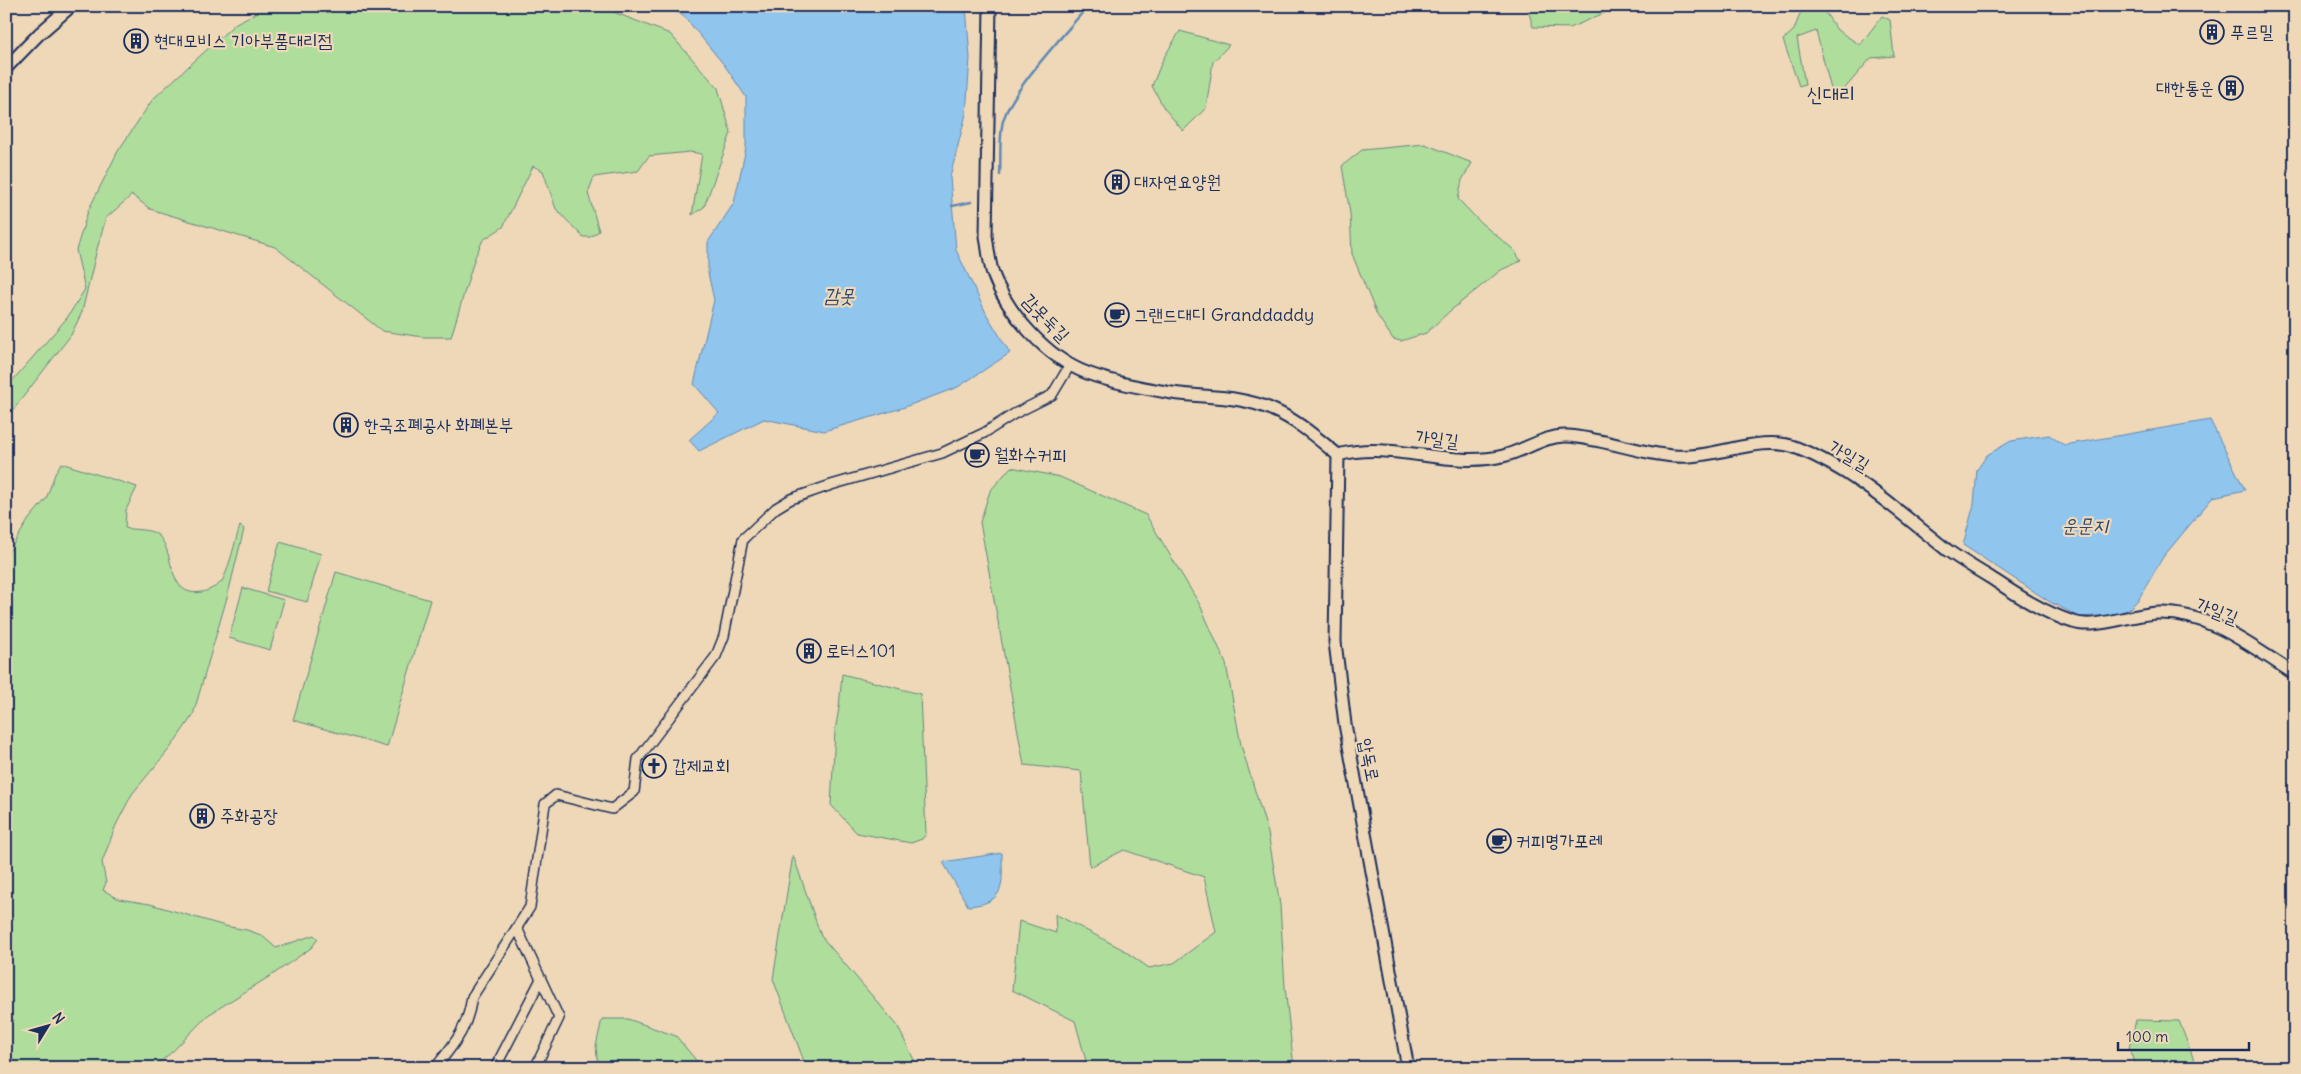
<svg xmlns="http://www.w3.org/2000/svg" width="2301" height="1074" font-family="Delius,'Poor Story',sans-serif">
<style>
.green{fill:#afdd9c;stroke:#65867d}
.water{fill:#90c5ee;stroke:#6189b4}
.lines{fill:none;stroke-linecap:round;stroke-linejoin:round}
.stream{stroke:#6189b4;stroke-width:2.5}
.minor-casing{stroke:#1b2f5e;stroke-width:12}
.tertiary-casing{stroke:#1b2f5e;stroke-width:15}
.minor{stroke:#eed8b7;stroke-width:9}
.tertiary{stroke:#eed8b7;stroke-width:11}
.labels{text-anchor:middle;stroke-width:4.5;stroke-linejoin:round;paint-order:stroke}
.poi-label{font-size:18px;fill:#1b2f5e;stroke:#eed8b7;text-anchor:start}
.street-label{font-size:18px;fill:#1b2f5e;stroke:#eed8b7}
.water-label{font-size:19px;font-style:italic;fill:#2d4674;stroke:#eed8b7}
.quarter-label{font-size:20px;fill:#1b2f5e;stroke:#eed8b7}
</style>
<rect width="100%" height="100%" fill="#eed8b7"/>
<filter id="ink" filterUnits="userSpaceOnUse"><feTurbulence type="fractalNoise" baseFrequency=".02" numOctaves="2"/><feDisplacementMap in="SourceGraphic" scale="10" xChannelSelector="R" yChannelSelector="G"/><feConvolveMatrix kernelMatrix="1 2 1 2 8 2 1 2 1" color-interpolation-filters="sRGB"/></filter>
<g filter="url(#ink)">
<!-- green -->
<g class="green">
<polygon points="270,6 598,6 670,34 718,88 731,133 704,207 692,215 702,154 690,152 649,156 638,171 594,177 588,193 599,231 590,237 583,237 556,209 543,171 533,166 503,227 483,240 475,257 451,337 423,337 382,331 275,247 150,209 132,195 106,218 97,249 82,312 71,335 13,410 6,408 6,388 67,318 85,289 76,250 88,211 118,151 153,99 236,23"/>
<polygon points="1527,6 1620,6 1570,28 1533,27"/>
<polygon points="1803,6 1821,6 1837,30 1860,45 1882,16 1890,20 1894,56 1871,58 1834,101 1816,31 1797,38 1805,84 1799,86 1783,40 1794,30"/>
<polygon points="1180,31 1229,45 1213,62 1206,108 1183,131 1164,108 1152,86 1163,59"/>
<polygon points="1425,144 1472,163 1462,180 1458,199 1481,223 1514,250 1521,261 1501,270 1450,311 1426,333 1401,341 1393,339 1377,315 1352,254 1350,213 1342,166 1362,150"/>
<path d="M 61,463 L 137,487 L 126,510 L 125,528 C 133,530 147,529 155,533 C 177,546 164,599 202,592 C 208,591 218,586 222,581 C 228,572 236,538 240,526 L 244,529 L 228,594 L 193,715 L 171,747 L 132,794 L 116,825 L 102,862 L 106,883 L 103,890 L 119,899 L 150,904 L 225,926 L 247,930 L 261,935 L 276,948 L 314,935 L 318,939 L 311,948 L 275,973 L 208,1015 L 173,1051 L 153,1068 L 6,1068 L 6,556 L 29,519 L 46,499 L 55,474 Z"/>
<polygon points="1011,467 1060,477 1146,515 1200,605 1226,664 1241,745 1268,833 1280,905 1285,987 1294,1068 1088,1068 1075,1021 1012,990 1019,921 1056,933 1055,914 1122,949 1149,968 1174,963 1216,932 1204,877 1124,850 1090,867 1081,771 1024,765 980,522 990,491"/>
<polygon points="280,542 321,554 307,602 266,591"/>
<polygon points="336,572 430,600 387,747 293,720"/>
<polygon points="243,588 284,600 270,650 229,638"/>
<polygon points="842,674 920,694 926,834 922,839 911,843 857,833 831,805 835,731 839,708"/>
<polygon points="793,855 821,936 897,1025 918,1068 785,1068 805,1064 773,979"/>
<polygon points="602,1019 628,1019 676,1036 700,1065 720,1068 598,1068 596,1046"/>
<polygon points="2136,1020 2179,1021 2197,1068 2136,1068 2129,1048"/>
</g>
<!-- water -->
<g class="water">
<polygon points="660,6 966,6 970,58 966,114 950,177 956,250 987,315 1010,353 958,387 902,408 824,431 764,419 699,451 689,440 719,413 694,384 714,300 708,273 708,242 734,203 746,148 746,97 725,66 683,15"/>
<polygon points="2210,420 2245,490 2213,497 2163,557 2138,600 2128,610 2109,615 2080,617 2050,602 1963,545 1974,504 1977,470 1987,455 2011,441 2049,435 2064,445"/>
<path d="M 1002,853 C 1002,885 1007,903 968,906 L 943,862 Z"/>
</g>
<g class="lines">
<!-- stream -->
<g class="stream">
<path d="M 1000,175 C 1001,158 999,137 1003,121 C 1012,89 1065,34 1088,6"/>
<polyline points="952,206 971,202"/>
</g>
<!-- minor casing -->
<g class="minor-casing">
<g id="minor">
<polyline points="517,928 559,1018 535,1068"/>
<path d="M 435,1068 C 455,1043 467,1030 472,997 L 530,907 L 545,804 L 556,795 L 612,809 L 634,792 L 638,759 L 716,656 L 724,636 L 743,539 L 776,508 L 791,499 L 831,485 L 942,453 L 984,433 L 1014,414 L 1052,395 L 1070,365"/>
<polyline points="495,1068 541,979"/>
</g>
</g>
<!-- tertiary casing -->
<g class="tertiary-casing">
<g id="tertiary">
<path d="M 990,6 L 986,236 C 988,248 989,262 993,274 C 1007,313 1047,358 1087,373 C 1114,383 1144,388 1172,393 C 1206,398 1241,395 1273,410 C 1297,420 1318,439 1338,455"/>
<polyline points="6,68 39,34 71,6"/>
<path d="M 1338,455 C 1393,440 1448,469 1503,456 C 1524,451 1545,435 1567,436 C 1606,438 1653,459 1690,456 C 1725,454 1764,435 1797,448 C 1854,470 1900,513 1947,550 C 1961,560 1976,569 1991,578 C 2017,595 2042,612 2073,622 C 2095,630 2134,613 2160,613 C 2212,613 2253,648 2295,674"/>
<polyline points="1338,455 1335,642 1345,724 1408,1068"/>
</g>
</g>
<!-- minor -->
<use href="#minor" class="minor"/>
<!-- tertiary -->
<use href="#tertiary" class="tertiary"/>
</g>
</g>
<!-- icons -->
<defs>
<g id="building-ring" transform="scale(1.25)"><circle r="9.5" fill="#eed8b7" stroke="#1b2f5e" stroke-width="1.5"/><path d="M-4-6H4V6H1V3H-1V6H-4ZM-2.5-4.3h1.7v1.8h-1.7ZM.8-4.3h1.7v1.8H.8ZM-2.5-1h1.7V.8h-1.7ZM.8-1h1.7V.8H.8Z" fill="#1b2f5e"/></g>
<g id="cafe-ring" transform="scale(1.25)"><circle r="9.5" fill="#eed8b7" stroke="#1b2f5e" stroke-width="1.5"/><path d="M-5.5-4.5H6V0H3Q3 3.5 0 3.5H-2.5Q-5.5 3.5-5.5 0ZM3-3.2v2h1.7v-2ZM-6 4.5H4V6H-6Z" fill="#1b2f5e"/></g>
<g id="church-ring" transform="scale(1.25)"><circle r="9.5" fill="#eed8b7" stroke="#1b2f5e" stroke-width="1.5"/><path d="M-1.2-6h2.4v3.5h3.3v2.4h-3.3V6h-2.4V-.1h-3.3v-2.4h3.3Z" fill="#1b2f5e"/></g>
</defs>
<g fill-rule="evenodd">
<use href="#building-ring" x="2212" y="32"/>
<use href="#building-ring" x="136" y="41"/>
<use href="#building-ring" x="2231" y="88"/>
<use href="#building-ring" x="1117" y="182"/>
<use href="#cafe-ring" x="1117" y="315"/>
<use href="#building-ring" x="346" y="425"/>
<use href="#cafe-ring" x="977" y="455"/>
<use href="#building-ring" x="809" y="651"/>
<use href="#church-ring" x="654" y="766"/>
<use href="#building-ring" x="202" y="816"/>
<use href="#cafe-ring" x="1499" y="841"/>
</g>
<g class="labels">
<!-- poi labels -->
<g class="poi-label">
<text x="2230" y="38">푸르밀</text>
<text x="154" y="47">현대모비스 기아부품대리점</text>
<text x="2214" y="94" text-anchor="end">대한통운</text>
<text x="1134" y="188">대자연요양원</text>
<text x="1134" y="321">그랜드대디 Granddaddy</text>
<text x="364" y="431">한국조폐공사 화폐본부</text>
<text x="994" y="461">월화수커피</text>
<text x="826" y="657">로터스101</text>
<text x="672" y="772">갑제교회</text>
<text x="220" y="822">주화공장</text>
<text x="1516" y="847">커피명가포레</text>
</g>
<!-- street labels -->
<g class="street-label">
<text transform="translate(1046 318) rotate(46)" y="6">감못둑길</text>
<text transform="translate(1437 439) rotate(7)" y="6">가일길</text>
<text transform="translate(1849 456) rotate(30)" y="6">가일길</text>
<text transform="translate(2217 611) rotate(21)" y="6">가일길</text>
<text transform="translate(1369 760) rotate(79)" y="6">압독로</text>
</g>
<!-- water labels -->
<g class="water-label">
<text x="839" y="302">감못</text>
<text x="2085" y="532">운문지</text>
</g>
<!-- quarter labels -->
<g class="quarter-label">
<text x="1831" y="101">신대리</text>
</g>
</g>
<!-- margin -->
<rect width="2301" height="1074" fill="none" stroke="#eed8b7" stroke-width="25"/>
<rect x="12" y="12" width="2276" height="1049" fill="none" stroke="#1b2f5e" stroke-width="2" filter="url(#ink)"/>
<!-- north arrow -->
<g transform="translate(48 1026) rotate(53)" stroke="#eed8b7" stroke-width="4" paint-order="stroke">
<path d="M0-4L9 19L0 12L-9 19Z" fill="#1b2f5e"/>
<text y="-8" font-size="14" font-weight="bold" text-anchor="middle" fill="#1b2f5e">N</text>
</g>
<!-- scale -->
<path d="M2118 1042v8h131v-8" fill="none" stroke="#1b2f5e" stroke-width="2.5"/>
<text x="2126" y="1042" font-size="15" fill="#1b2f5e" stroke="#eed8b7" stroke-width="4" paint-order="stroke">100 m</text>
</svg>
